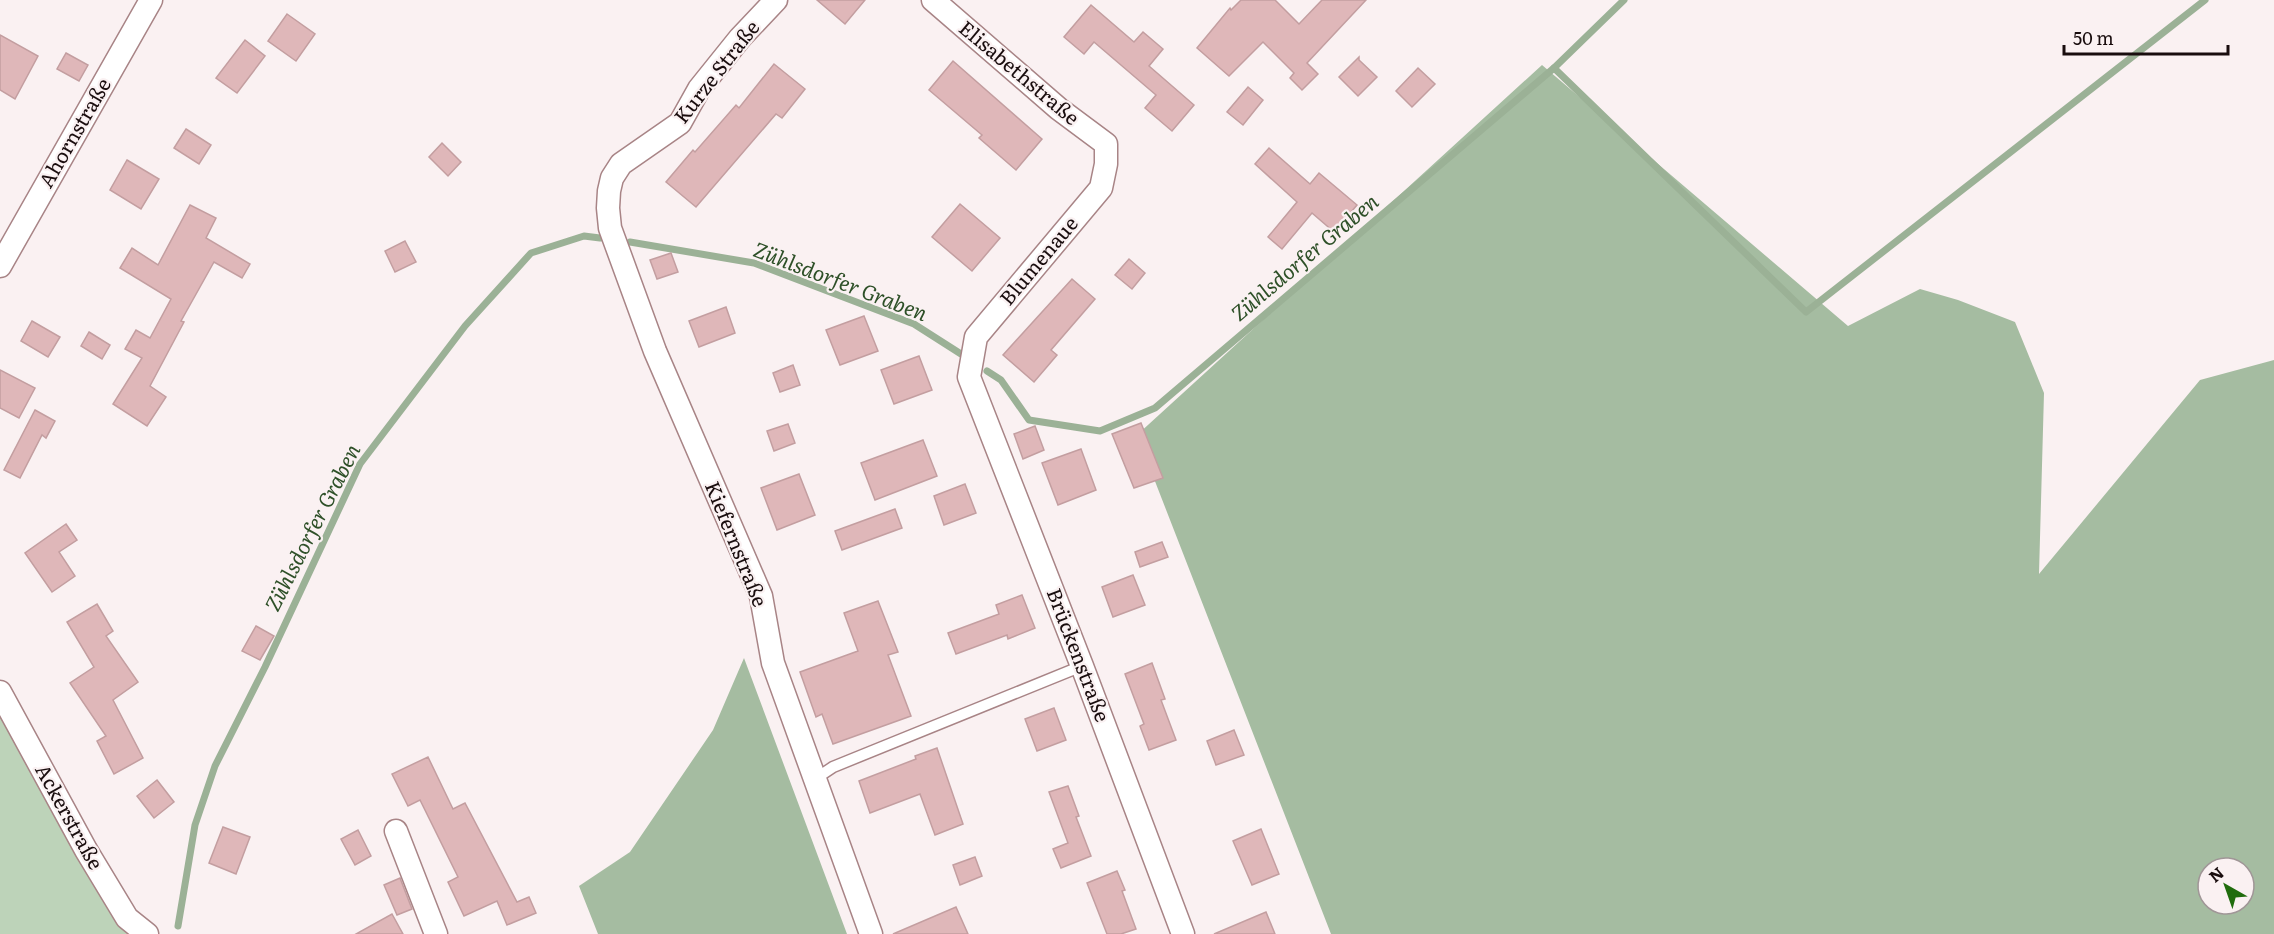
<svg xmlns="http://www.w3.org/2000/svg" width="2274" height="934" font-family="Literata,serif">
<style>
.green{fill:#bdd3b9}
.forest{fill:#a5bca1;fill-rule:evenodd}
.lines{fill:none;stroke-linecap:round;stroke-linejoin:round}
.stream{stroke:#9bb196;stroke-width:7}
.building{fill:#dfb7b9;stroke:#c39ea0;stroke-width:1.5}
.lane-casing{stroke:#a88486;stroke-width:13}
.street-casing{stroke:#a88486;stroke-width:25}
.lane{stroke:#fff;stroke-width:10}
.street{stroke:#fff;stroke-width:22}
.labels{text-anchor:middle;stroke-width:4.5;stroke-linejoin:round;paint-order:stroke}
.street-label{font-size:20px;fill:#190d0e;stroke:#faf1f2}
.water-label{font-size:21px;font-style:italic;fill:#2e5028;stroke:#faf1f2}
</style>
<rect width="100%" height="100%" fill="#faf1f2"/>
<!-- green -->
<polygon class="green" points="0,696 145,934 0,934"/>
<!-- forest -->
<g class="forest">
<path d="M 1542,65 L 1848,326 L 1920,289 L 1958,300 L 2015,322 L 2044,393 L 2039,574 L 2200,380 L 2274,360 L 2274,934 L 1331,934 L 1137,435 ZM 2208,868 L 2244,868 L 2244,904 L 2208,904 Z"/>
<polygon points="744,658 847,934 598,934 579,886 630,852 713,730"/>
</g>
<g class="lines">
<!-- stream -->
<g class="stream">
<polyline points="1554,68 1806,312 2205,0"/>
<polyline points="630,242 754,263 914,324 961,354"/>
<polyline points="987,371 1001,380 1029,420 1100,431 1155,408 1554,68 1624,0"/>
<polyline points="178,926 195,825 215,766 265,667 360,464 465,326 531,253 584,236 600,238"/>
</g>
</g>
<!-- building -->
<g class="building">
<polygon points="817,0 865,0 845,24"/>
<polygon points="1241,0 1275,0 1299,24 1322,0 1366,0 1307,63 1318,74 1302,90 1290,78 1294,73 1263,42 1229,76 1197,48 1230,8 1231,10"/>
<polygon points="1091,5 1134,42 1143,32 1163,49 1149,66 1194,105 1172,131 1145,108 1156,95 1094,42 1084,54 1064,37"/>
<polygon points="287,14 315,34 296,61 268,41"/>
<polygon points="0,35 38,56 15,99 0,90"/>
<polygon points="245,40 265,56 237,93 216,78"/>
<polygon points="66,53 88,65 79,81 57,69"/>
<polygon points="1359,57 1359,60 1377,77 1358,96 1339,77"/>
<polygon points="953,61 1042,139 1016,170 979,138 982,135 929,90"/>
<polygon points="774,64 805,89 782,118 776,114 696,207 666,182 693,150 695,152 736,105 739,108"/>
<polygon points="1418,68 1435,84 1412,107 1396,91"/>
<polygon points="1248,87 1263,100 1243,125 1227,112"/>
<polygon points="186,129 211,145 199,164 174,148"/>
<polygon points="442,143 461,162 448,176 429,157"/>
<polygon points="1269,148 1310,184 1319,173 1357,205 1334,232 1312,213 1282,249 1268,237 1297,202 1255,164"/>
<polygon points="127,160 159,179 141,209 110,190"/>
<polygon points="960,204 1000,238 972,271 932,237"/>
<polygon points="190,205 216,218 206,238 250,264 242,278 214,262 181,321 184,322 150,386 166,397 147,426 113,404 142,358 125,349 136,330 150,338 171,299 120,268 132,248 158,265"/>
<polygon points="405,241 416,262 395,272 385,251"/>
<polygon points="671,253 678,272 657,279 650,260"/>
<polygon points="1129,259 1145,273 1132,289 1115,275"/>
<polygon points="1072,279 1095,299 1051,350 1057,355 1034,382 1003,355"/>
<polygon points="726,307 735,333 699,347 689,321"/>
<polygon points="864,316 878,351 840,365 826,330"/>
<polygon points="32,321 60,337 48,357 21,341"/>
<polygon points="89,332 110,345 102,359 81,346"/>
<polygon points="919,356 932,390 894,404 881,370"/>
<polygon points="793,365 800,385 780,392 773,373"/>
<polygon points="0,370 35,388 19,418 0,408"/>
<polygon points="35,410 55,421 46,438 42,435 20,478 4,470"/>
<polygon points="1141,423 1163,478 1134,488 1112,434"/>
<polygon points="788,424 795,443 774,451 767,431"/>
<polygon points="1035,426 1044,450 1023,459 1014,434"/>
<polygon points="923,440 937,476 875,500 861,463"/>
<polygon points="1081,449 1096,490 1058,505 1042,463"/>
<polygon points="799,474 815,515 777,530 761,488"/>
<polygon points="965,484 976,513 944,525 934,496"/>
<polygon points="895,509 902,528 842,550 835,531"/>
<polygon points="66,524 77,540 59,552 75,576 52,592 25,553"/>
<polygon points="1162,542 1168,557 1140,567 1135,552"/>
<polygon points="1133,575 1145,605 1113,617 1102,587"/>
<polygon points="1022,595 1035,628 1008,639 1007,635 956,654 948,633 999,614 996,605"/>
<polygon points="878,601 898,652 888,655 911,716 833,744 822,714 816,717 800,672 858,651 844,613"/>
<polygon points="97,604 113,631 106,636 138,682 113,700 143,758 114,774 97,741 106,736 70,683 94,667 67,622"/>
<polygon points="256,626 274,636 260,660 242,651"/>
<polygon points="1152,663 1165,699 1161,700 1176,740 1149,750 1140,726 1144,724 1125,674"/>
<polygon points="1054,708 1066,740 1037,751 1025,719"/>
<polygon points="1234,730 1244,755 1216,765 1207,741"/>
<polygon points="937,748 963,824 935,835 920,794 870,813 859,781 916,759 915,756"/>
<polygon points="428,757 453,809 465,803 517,902 529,897 536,913 507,925 497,901 464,916 448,882 458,877 420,800 408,806 392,774"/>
<polygon points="157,780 174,802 154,818 137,796"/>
<polygon points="1068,786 1079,816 1076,817 1091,856 1061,868 1053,849 1068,843 1049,792"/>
<polygon points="223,827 250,837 236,874 209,863"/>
<polygon points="1261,829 1279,874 1252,885 1233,841"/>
<polygon points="358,830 371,856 355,865 341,839"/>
<polygon points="975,857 982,876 960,885 953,865"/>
<polygon points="1117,871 1125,890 1122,891 1136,929 1121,934 1107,934 1087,883"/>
<polygon points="400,878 412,909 397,915 384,885"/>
<polygon points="956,907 968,934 893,934"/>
<polygon points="1266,912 1275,934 1214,934"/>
<polygon points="392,914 403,934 356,934"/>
</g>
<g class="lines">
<!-- lane casing -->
<g class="lane-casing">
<polyline id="lane" points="815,779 833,767 1082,666"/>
</g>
<!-- street casing -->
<g class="street-casing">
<g id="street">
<polyline points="776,0 740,38 699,89 680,123 621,164 612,178 609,191 608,208 610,228 655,351 761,596 773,663 871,934"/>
<polyline points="933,0 1059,109 1106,144 1106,164 1101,188 976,337 969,377 1082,666 1183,934"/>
<polyline points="0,266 151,0"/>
<polyline points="0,692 86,850 127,918 147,934"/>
<polyline points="396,831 436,934"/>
</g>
</g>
<!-- lane -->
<use href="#lane" class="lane"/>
<!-- street -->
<use href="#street" class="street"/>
</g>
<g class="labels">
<!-- street labels -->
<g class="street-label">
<text transform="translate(717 72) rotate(-52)" y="7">Kurze Straße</text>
<text transform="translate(1019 73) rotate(40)" y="7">Elisabethstraße</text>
<text transform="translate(75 133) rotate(-60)" y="7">Ahornstraße</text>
<text transform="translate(1039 261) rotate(-50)" y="7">Blumenaue</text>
<text transform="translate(736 544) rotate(68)" y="7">Kiefernstraße</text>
<text transform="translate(1078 655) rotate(69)" y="7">Brückenstraße</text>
<text transform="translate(69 817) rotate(61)" y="7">Ackerstraße</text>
</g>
<!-- water labels -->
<g class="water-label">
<text transform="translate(1305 258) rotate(-40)" y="7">Zühlsdorfer Graben</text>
<text transform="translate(840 282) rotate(21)" y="7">Zühlsdorfer Graben</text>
<text transform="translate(313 528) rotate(-63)" y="7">Zühlsdorfer Graben</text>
</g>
</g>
<!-- north arrow -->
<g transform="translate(2226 886) rotate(320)"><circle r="28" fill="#faf1f2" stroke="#a09697" stroke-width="1.5"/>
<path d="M0-4.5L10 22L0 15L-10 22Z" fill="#206c0d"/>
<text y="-9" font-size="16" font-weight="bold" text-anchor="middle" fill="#190d0e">N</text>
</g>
<!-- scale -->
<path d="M2064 45v9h164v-9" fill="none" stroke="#190d0e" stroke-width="3"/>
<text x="2073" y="45" font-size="18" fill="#190d0e" stroke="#faf1f2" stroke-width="4.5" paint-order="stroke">50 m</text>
</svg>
